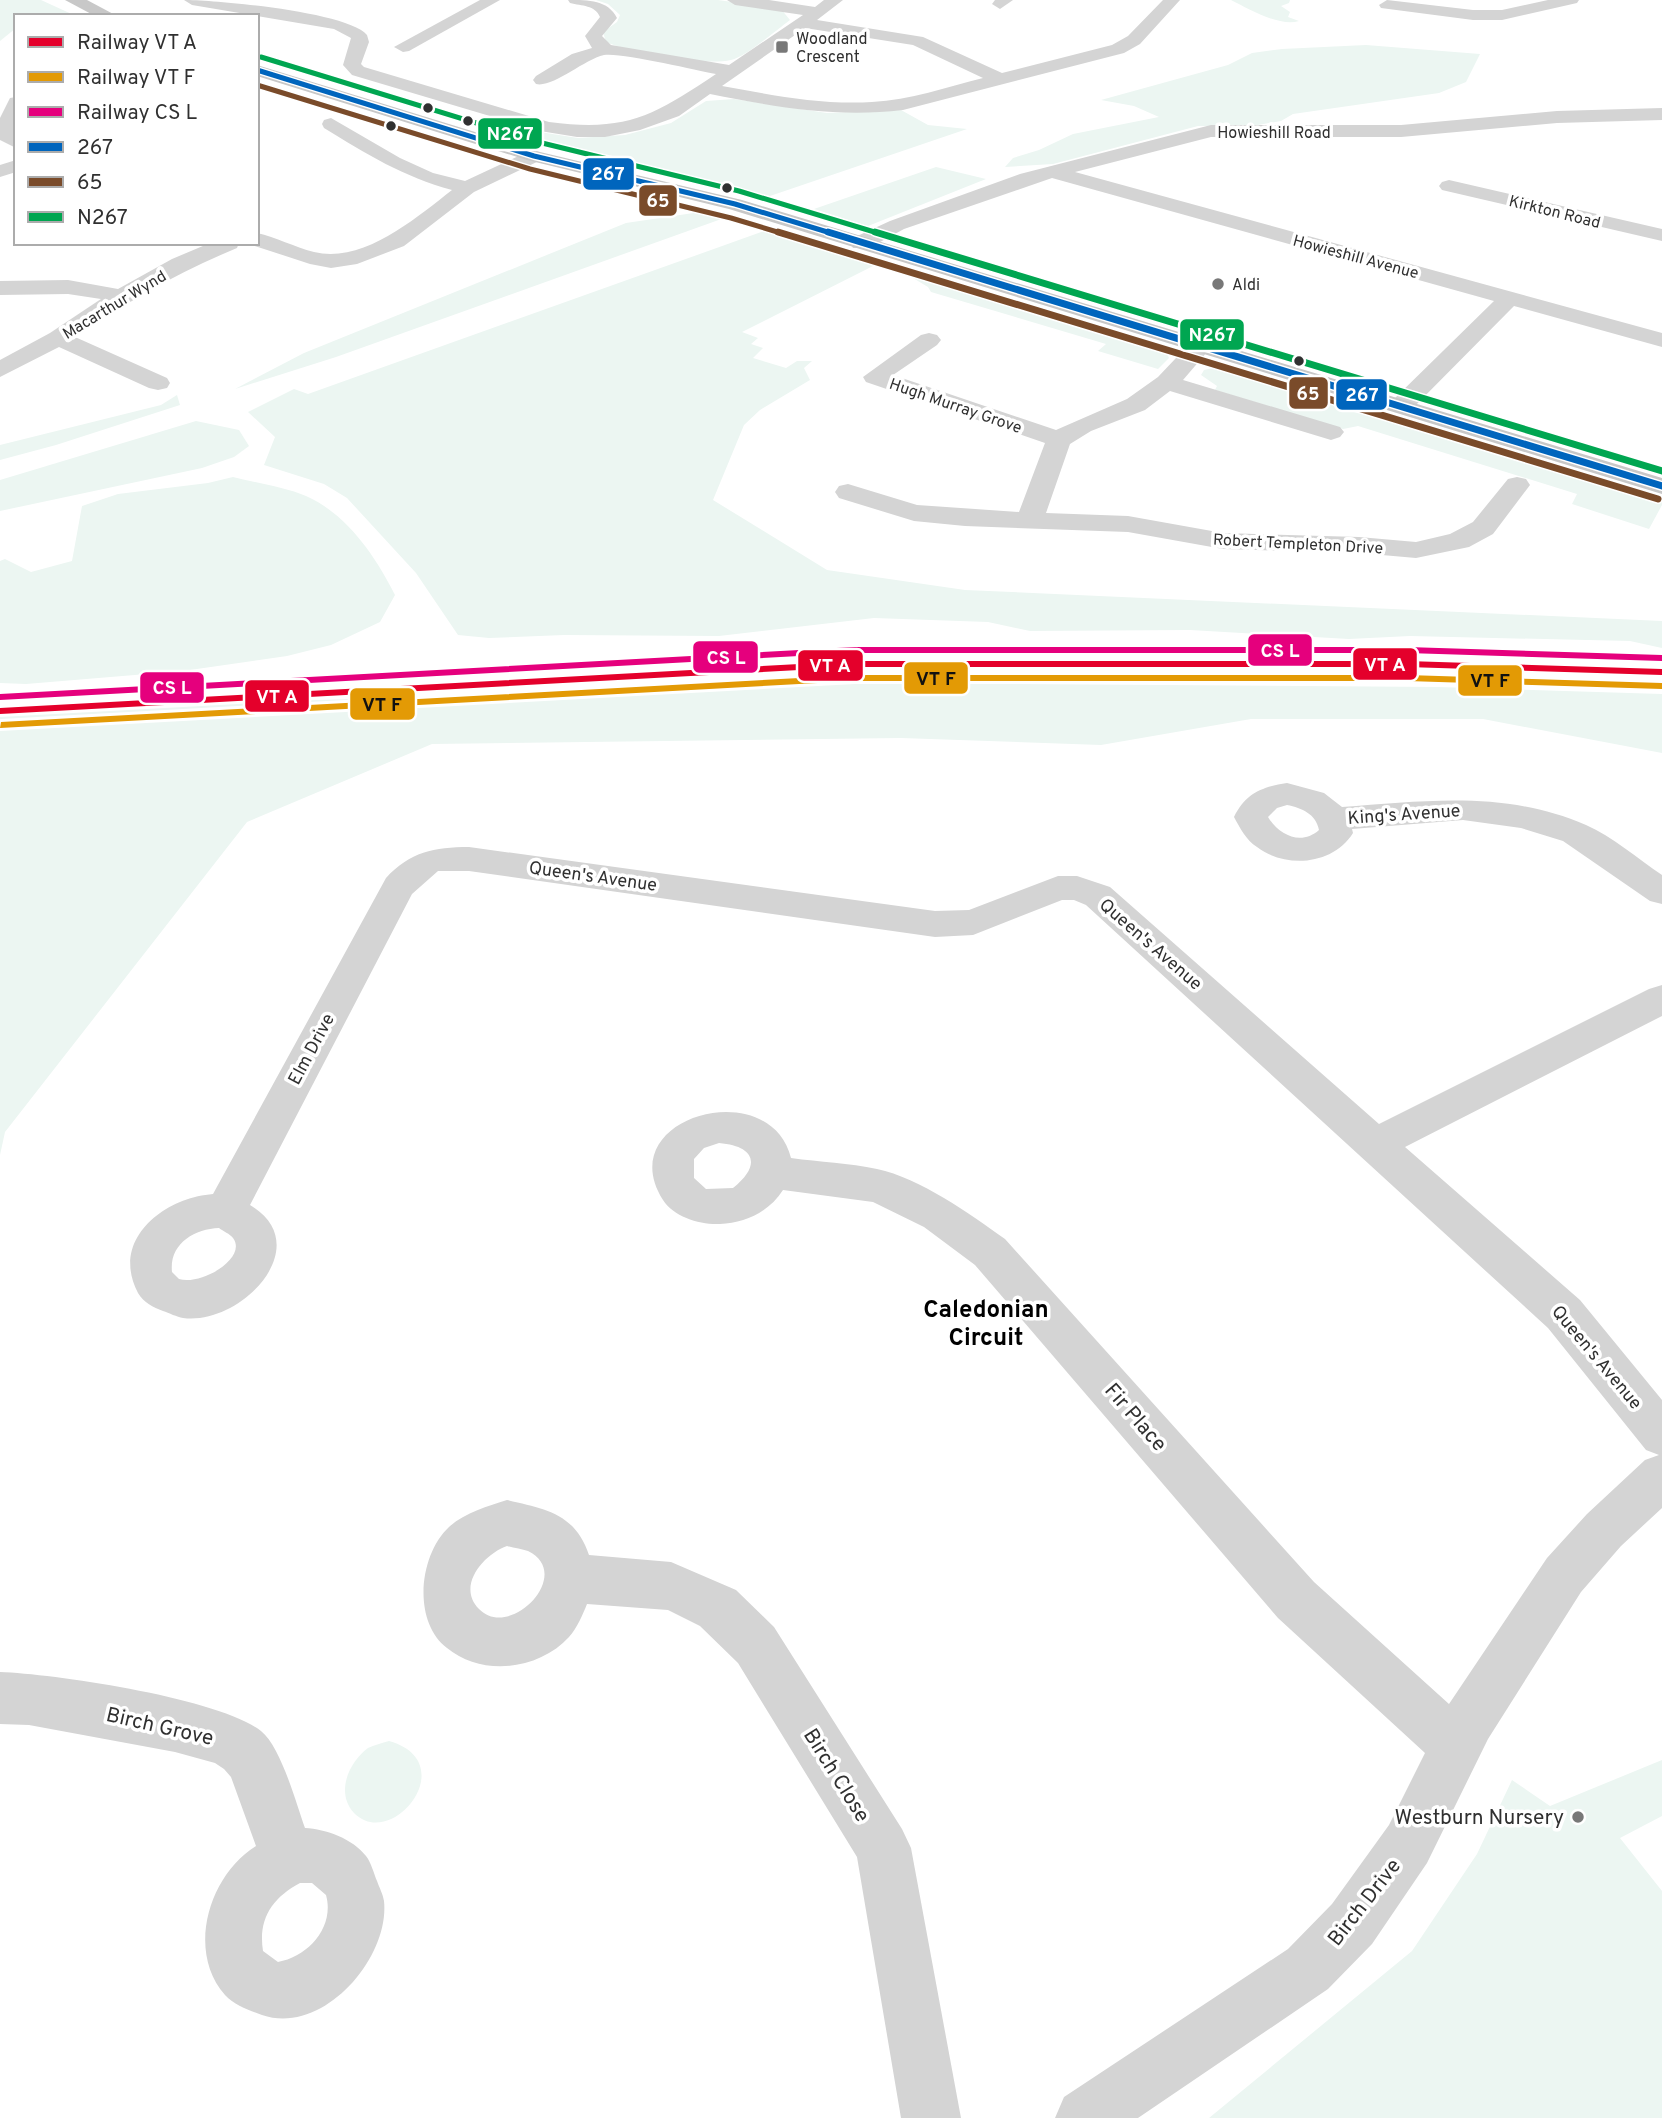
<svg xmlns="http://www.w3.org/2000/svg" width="1662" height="2118" font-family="Overpass,sans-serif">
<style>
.green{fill:#ecf6f2}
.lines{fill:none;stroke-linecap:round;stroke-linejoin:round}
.minor{fill:#d4d4d4;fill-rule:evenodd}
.major{fill:#c8c8c8;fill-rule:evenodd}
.bus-1-far1-casing{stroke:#fff;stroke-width:8}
.bus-1-casing{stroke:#fff;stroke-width:10}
.bus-2-far1-casing{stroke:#fff;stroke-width:8}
.bus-2-casing{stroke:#fff;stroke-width:10}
.bus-3-far1-casing{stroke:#fff;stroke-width:8}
.bus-3-casing{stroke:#fff;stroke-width:10}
.bus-1-far1{stroke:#0065bd;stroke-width:5}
.bus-1{stroke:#0065bd;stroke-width:7}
.bus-2-far1{stroke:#7a4b2a;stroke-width:5}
.bus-2{stroke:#7a4b2a;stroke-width:7}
.bus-3-far1{stroke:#00a651;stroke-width:5}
.bus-3{stroke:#00a651;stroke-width:7}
.rail-1-casing{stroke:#fff;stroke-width:6}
.rail-2-casing{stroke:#fff;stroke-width:6}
.rail-3-casing{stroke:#fff;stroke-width:6}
.rail-1{fill:#e4002b;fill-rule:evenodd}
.rail-2{fill:#e39a05;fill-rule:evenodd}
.rail-3{fill:#e5007d;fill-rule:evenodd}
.poi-dot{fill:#787878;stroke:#fff;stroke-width:2.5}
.bus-dot{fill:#303030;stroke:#fff;stroke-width:2.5}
.labels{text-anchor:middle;stroke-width:7;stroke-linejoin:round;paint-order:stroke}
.far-poi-label{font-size:16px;fill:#303030;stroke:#fff;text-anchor:start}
.far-street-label{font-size:16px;fill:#303030;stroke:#fff}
.street-label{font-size:18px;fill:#303030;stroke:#fff}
.near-street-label{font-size:21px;fill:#303030;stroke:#fff}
.near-poi-label{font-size:21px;fill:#303030;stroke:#fff;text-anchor:end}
.district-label{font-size:24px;font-weight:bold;fill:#000;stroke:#fff}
.line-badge{stroke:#fff;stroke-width:2.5}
.badge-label{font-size:19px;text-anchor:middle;font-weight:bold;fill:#fff}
.pale-badge-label{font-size:19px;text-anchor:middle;font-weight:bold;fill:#111}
</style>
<rect width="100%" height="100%" fill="#fff"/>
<!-- green -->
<g class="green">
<polygon points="0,0 41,0 76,16 16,16 16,28 0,41"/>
<path d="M 596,0 L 718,0 L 781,9 L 790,20 C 775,31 747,56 731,60 C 703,66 632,53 606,42 L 603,32 L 617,22 L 620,15 L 608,4 Z"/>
<path d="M 1231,0 L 1290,0 L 1289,3 L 1281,6 L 1290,12 L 1288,17 L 1299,21 C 1279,27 1249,9 1231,0 Z"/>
<polygon points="1366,45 1480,54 1466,82 1439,93 1293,114 1281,121 1252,126 1198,126 1053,164 1005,167 1013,158 1039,150 1073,134 1159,117 1134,106 1101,100 1228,65 1252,53 1282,49"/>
<polygon points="734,99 827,113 901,110 928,125 967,129 770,196 499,131 527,130 578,138 625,135 671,123 706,101"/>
<polygon points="936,167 986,179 868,226 814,209"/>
<polygon points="707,211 727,217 336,357 235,389 304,353 626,223"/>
<polygon points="767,230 879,263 742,332 758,338 751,344 763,348 753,358 786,368 797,361 812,361 804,368 810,380 760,410 744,425 713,500 827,570 965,590 1662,621 1662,648 1630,641 1410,636 1349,639 1190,630 1030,631 988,622 874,618 719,636 564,635 489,638 458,635 416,573 347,498 324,484 264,465 275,437 248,412 294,389 308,394"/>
<polygon points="898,269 1156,347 1166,351 1169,358 1158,369 1098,351 1106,344 931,292 928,287"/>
<polygon points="1213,368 1232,371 1662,502 1662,505 1649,529 1572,504 1577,494 1358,426 1343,429 1215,390 1217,386 1201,375 1204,370"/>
<polygon points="177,395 180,405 56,445 0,460 0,445 161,405"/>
<polygon points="196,421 239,430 249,446 234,457 202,468 0,511 0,480"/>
<path d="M 233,477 C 257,483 285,487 306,496 C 347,514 376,557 395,595 L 380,622 L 331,645 L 287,656 L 183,671 L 26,684 L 0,683 L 0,561 L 5,559 L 31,572 L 72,561 L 82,506 L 118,494 L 208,483 Z"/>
<polygon points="864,683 1438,687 1662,694 1662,753 1483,719 1251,719 1101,745 901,738 432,744 247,822 5,1132 0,1155 0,714 121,706"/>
<path d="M 389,1741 C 463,1762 393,1850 355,1814 C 335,1794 348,1763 368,1748 C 374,1745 382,1743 389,1741 Z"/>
<polygon points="1662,1760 1662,1816 1620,1838 1662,1891 1662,2118 1209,2118 1412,1951 1477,1854 1512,1780 1550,1806"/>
</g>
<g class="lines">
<!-- minor -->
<g class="minor">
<path d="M 184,0 C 217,0 348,12 367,35 L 369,42 L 361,64 L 364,67 L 549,122 C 627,132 653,116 716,74 C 695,70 620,52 604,55 C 583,60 553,88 536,84 L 533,80 L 536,76 L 572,54 L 592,48 L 585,36 L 600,17 C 595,5 582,6 570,3 L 568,0 C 589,0 608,0 617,18 L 602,36 L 611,45 L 729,65 L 803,15 L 735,5 L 727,0 L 769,0 L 815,7 L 824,0 L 843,0 L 817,20 L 923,37 L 1002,73 L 1112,45 L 1128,36 L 1163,0 L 1180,0 L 1140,44 L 1124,53 L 903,110 C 836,118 776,107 710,94 L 679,116 L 640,130 L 605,137 L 577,137 L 540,131 L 352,75 L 343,65 L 351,38 L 334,29 L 192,5 ZM 805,28 L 913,45 L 983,78 C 947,87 910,100 872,102 C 821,105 772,95 722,86 Z"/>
<polygon points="480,0 500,0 409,51 403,52 394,47"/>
<polygon points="995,0 1013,0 1000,9 992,4"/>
<polygon points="1387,0 1473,10 1502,10 1548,0 1579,0 1577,3 1502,20 1473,20 1381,8 1379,5"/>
<polygon points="16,97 13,132 16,134 16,148 0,140 0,118 10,98"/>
<polygon points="1662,108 1662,120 1557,123 1401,137 1211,137 1075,172 1662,333 1662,347 1514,306 1411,410 1402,412 1393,410 1390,405 1393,400 1494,301 1052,178 904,229 869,248 853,248 850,243 853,238 890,221 1020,174 1211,125 1401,125 1557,111"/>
<path d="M 331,118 L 400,158 L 433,173 L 465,181 L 527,152 L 534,150 L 544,156 L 541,160 L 474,192 L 404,246 L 357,264 L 331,268 L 310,264 L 249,244 L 257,243 L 257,233 C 276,237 294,247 314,252 C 363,264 416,218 452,190 C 404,177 366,154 324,128 L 322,124 L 324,120 Z"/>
<polygon points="16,160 16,172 0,177 0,165"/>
<polygon points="1449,180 1662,229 1662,241 1442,190 1439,186 1442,182"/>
<path d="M 210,243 L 239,243 L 237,248 C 179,272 127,302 75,337 L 167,378 L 170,383 L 167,388 L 158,390 L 149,388 L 59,347 L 0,377 L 0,360 L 50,333 L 101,299 L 68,294 L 0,295 L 0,281 L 68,280 L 118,289 L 172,259 Z"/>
<polygon points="929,333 937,335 941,340 937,345 893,375 1056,430 1127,399 1158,377 1193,340 1209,340 1213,345 1183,380 1340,427 1344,432 1340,437 1331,440 1170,391 1145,410 1091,431 1070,444 1046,513 1128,516 1223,533 1359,537 1416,542 1450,534 1473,522 1508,479 1517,477 1526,479 1530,485 1493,534 1469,547 1416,558 1359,553 1223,549 1128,532 965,526 914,521 839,498 835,492 839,486 848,484 917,505 1019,512 1045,443 866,382 863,377 921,335"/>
<path d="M 1287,783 L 1324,793 L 1342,807 C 1426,801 1505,790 1586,825 C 1612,836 1638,859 1662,875 L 1662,904 L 1650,901 L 1563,841 L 1521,828 L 1463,820 L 1352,829 L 1353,833 C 1333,865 1286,869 1257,847 C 1246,840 1240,828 1234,817 C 1246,793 1262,787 1287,783 ZM 1287,805 C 1302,808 1316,814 1319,830 C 1301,846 1279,835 1268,817 L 1277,808 Z"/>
<path d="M 469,847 L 935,911 L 969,910 L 1058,876 L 1077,876 L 1110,887 L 1379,1124 L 1649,989 L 1662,985 L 1662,1016 L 1405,1147 L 1580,1300 L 1662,1400 L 1662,1508 L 1621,1546 L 1581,1592 L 1488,1739 L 1427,1863 L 1372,1944 L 1328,1989 L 1138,2118 L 1055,2118 L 1064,2097 L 1288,1949 L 1332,1904 L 1389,1825 L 1425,1753 L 1278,1618 L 975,1265 L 924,1227 L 873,1202 L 783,1190 C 769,1212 745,1223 720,1224 C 700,1225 674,1217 663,1200 C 610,1117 770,1073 791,1158 C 820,1162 849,1163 877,1169 C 920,1178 970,1214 1005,1239 L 1314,1582 L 1449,1704 L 1547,1558 L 1587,1514 L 1645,1460 L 1659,1455 L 1646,1450 L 1548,1328 L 1086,905 L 1074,900 L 1062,900 L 973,935 L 935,937 L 469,871 L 438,871 L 412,894 L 250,1205 C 318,1245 241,1326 183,1318 C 177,1317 169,1313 163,1311 C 153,1307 144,1303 138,1293 C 110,1240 163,1198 213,1194 L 386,878 C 410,852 434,847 469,847 ZM 719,1143 C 755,1146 762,1165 733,1188 L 706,1189 L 694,1178 L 694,1159 L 704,1148 ZM 219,1228 C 223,1231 230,1234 233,1238 C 248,1258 201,1286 179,1279 L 172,1272 C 169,1244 194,1229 219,1228 Z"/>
<path d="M 507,1500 C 545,1509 575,1513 589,1555 L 671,1562 L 736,1590 L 774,1627 L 902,1829 L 911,1848 L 961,2118 L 901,2118 L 857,1857 L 738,1663 L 700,1626 L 668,1610 L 587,1604 C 583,1614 577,1628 569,1637 C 539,1670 482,1677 447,1648 C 412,1621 419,1555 449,1527 C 464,1513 488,1506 507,1500 ZM 507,1546 C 514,1548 522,1549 528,1551 C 575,1574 510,1641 479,1609 C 456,1586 484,1554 507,1546 Z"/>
<path d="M 0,1672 C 55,1674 219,1698 261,1731 C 281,1747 296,1803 305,1828 C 326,1829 353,1839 366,1856 C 371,1862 374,1874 377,1881 C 379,1887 383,1894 384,1901 C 390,1958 323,2036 262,2015 C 249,2010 235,2006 225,1995 C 186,1951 209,1875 256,1846 L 231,1777 L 224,1769 L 215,1763 L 175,1752 L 29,1725 L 0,1724 ZM 300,1883 L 312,1883 L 326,1895 C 335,1927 308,1957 278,1962 L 263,1951 C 258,1919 272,1898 300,1883 Z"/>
</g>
<!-- major -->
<g class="major">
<polygon points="65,0 87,0 117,16 95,16"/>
<polygon points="257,65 540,152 742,200 1662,478 1662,494 729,209 527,160 257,76"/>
</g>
<!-- bus-1-far1 casing -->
<g class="bus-1-far1-casing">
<polyline id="bus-1-far1" points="257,70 534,156 735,204 834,234"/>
</g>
<!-- bus-1 casing -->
<g class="bus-1-casing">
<polyline id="bus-1" points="828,232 1662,486"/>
</g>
<!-- bus-2-far1 casing -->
<g class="bus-2-far1-casing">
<polyline id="bus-2-far1" points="257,85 530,169 731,218 784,234"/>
</g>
<!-- bus-2 casing -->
<g class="bus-2-casing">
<polyline id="bus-2" points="778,232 1658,499"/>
</g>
<!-- bus-3-far1 casing -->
<g class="bus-3-far1-casing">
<polyline id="bus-3-far1" points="261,57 538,142 739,191 881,234"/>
</g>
<!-- bus-3 casing -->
<g class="bus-3-casing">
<polyline id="bus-3" points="875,232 1662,471"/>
</g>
<!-- bus-1-far1 -->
<use href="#bus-1-far1" class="bus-1-far1"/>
<!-- bus-1 -->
<use href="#bus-1" class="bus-1"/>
<!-- bus-2-far1 -->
<use href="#bus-2-far1" class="bus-2-far1"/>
<!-- bus-2 -->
<use href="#bus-2" class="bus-2"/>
<!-- bus-3-far1 -->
<use href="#bus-3-far1" class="bus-3-far1"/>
<!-- bus-3 -->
<use href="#bus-3" class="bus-3"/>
<!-- rail-1 casing -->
<g class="rail-1-casing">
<polygon id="rail-1" points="855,661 1407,661 1662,669 1662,675 1407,667 855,667 0,714 0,708"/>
</g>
<!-- rail-2 casing -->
<g class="rail-2-casing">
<polygon id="rail-2" points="855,675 1407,675 1662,683 1662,689 1407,681 855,681 0,728 1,722"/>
</g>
<!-- rail-3 casing -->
<g class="rail-3-casing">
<polygon id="rail-3" points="855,647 1407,647 1662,655 1662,661 1407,653 855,653 0,700 0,694"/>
</g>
<!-- rail-1 -->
<use href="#rail-1" class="rail-1"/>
<!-- rail-2 -->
<use href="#rail-2" class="rail-2"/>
<!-- rail-3 -->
<use href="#rail-3" class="rail-3"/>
</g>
<!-- markers -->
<g class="poi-dot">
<rect x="775" y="40" width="14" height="14" rx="3.5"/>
<circle cx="1218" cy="284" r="7"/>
<circle cx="1578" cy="1817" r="7"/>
</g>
<g class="bus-dot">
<circle cx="428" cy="108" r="6"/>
<circle cx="468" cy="121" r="6"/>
<circle cx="391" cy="126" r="6"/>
<circle cx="727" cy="188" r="6"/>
<circle cx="1299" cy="361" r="6"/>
</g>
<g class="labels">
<!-- far-poi labels -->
<g class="far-poi-label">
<text x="796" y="44">Woodland<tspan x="796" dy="18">Crescent</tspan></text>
<text x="1232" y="290">Aldi</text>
</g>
<!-- far-street labels -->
<g class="far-street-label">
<text x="1274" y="138">Howieshill Road</text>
<text transform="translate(1555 211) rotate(14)" y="6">Kirkton Road</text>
<text transform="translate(1356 256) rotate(15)" y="6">Howieshill Avenue</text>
<text transform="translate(114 304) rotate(-31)" y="6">Macarthur Wynd</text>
<text transform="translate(956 405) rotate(19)" y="6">Hugh Murray Grove</text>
<text transform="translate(1298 543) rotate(3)" y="6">Robert Templeton Drive</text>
</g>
<!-- street labels -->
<g class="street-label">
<text transform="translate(1404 814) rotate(-4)" y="6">King's Avenue</text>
<text transform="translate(593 876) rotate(8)" y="6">Queen's Avenue</text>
<text transform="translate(1151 944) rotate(41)" y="6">Queen's Avenue</text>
<text transform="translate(311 1049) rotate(-62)" y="6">Elm Drive</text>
<text transform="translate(1597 1357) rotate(50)" y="6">Queen's Avenue</text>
</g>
<!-- near-street labels -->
<g class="near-street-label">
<text transform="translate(1136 1417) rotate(49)" y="7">Fir Place</text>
<text transform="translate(160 1726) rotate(13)" y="7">Birch Grove</text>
<text transform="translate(837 1775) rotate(58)" y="7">Birch Close</text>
<text transform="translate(1364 1902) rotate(-52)" y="7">Birch Drive</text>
</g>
<!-- near-poi labels -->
<g class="near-poi-label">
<text x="1564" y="1824">Westburn Nursery</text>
</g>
<!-- district labels -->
<g class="district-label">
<text x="986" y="1317">Caledonian<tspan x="986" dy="28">Circuit</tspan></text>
</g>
</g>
<g class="line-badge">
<rect x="477" y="117" width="66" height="33" rx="7" fill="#00a651"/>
<rect x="582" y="157" width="53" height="34" rx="7" fill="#0065bd"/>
<rect x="638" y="184" width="40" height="33" rx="7" fill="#7a4b2a"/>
<rect x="1179" y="318" width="66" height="33" rx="7" fill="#00a651"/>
<rect x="1288" y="376" width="41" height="34" rx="7" fill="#7a4b2a"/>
<rect x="1335" y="378" width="53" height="33" rx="7" fill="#0065bd"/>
<rect x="1247" y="633" width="66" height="34" rx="7" fill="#e5007d"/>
<rect x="692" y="640" width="67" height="34" rx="7" fill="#e5007d"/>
<rect x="1352" y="647" width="66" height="34" rx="7" fill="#e4002b"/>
<rect x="797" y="649" width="67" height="33" rx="7" fill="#e4002b"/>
<rect x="903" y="661" width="66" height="34" rx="7" fill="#e39a05"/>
<rect x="1457" y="664" width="66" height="33" rx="7" fill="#e39a05"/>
<rect x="139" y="671" width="66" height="33" rx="7" fill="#e5007d"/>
<rect x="244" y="679" width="66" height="34" rx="7" fill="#e4002b"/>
<rect x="349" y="687" width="67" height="34" rx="7" fill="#e39a05"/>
</g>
<g class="badge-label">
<text x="510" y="140">N267</text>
<text x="608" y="180">267</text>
<text x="658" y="207">65</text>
<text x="1212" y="341">N267</text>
<text x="1308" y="400">65</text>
<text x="1362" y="401">267</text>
<text x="1280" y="657">CS L</text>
<text x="726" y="664">CS L</text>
<text x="1385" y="671">VT A</text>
<text x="830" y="672">VT A</text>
<text x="172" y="694">CS L</text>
<text x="277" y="703">VT A</text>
</g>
<g class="pale-badge-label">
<text x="936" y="685">VT F</text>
<text x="1490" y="687">VT F</text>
<text x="382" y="711">VT F</text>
</g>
<!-- legend -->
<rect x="14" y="14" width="245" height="231" fill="#ffffff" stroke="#acacac" stroke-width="2"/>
<rect x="28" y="37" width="35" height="10" fill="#e4002b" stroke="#acacac" stroke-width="2"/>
<text x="77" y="49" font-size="21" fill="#303030">Railway VT A</text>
<rect x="28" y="72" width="35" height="10" fill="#e39a05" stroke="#acacac" stroke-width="2"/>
<text x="77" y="84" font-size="21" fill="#303030">Railway VT F</text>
<rect x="28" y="107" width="35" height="10" fill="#e5007d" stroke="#acacac" stroke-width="2"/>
<text x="77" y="119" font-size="21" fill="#303030">Railway CS L</text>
<rect x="28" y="142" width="35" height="10" fill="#0065bd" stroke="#acacac" stroke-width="2"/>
<text x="77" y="154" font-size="21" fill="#303030">267</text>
<rect x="28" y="177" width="35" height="10" fill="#7a4b2a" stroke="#acacac" stroke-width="2"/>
<text x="77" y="189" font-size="21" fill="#303030">65</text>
<rect x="28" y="212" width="35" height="10" fill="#00a651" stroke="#acacac" stroke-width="2"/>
<text x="77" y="224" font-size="21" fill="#303030">N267</text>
</svg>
